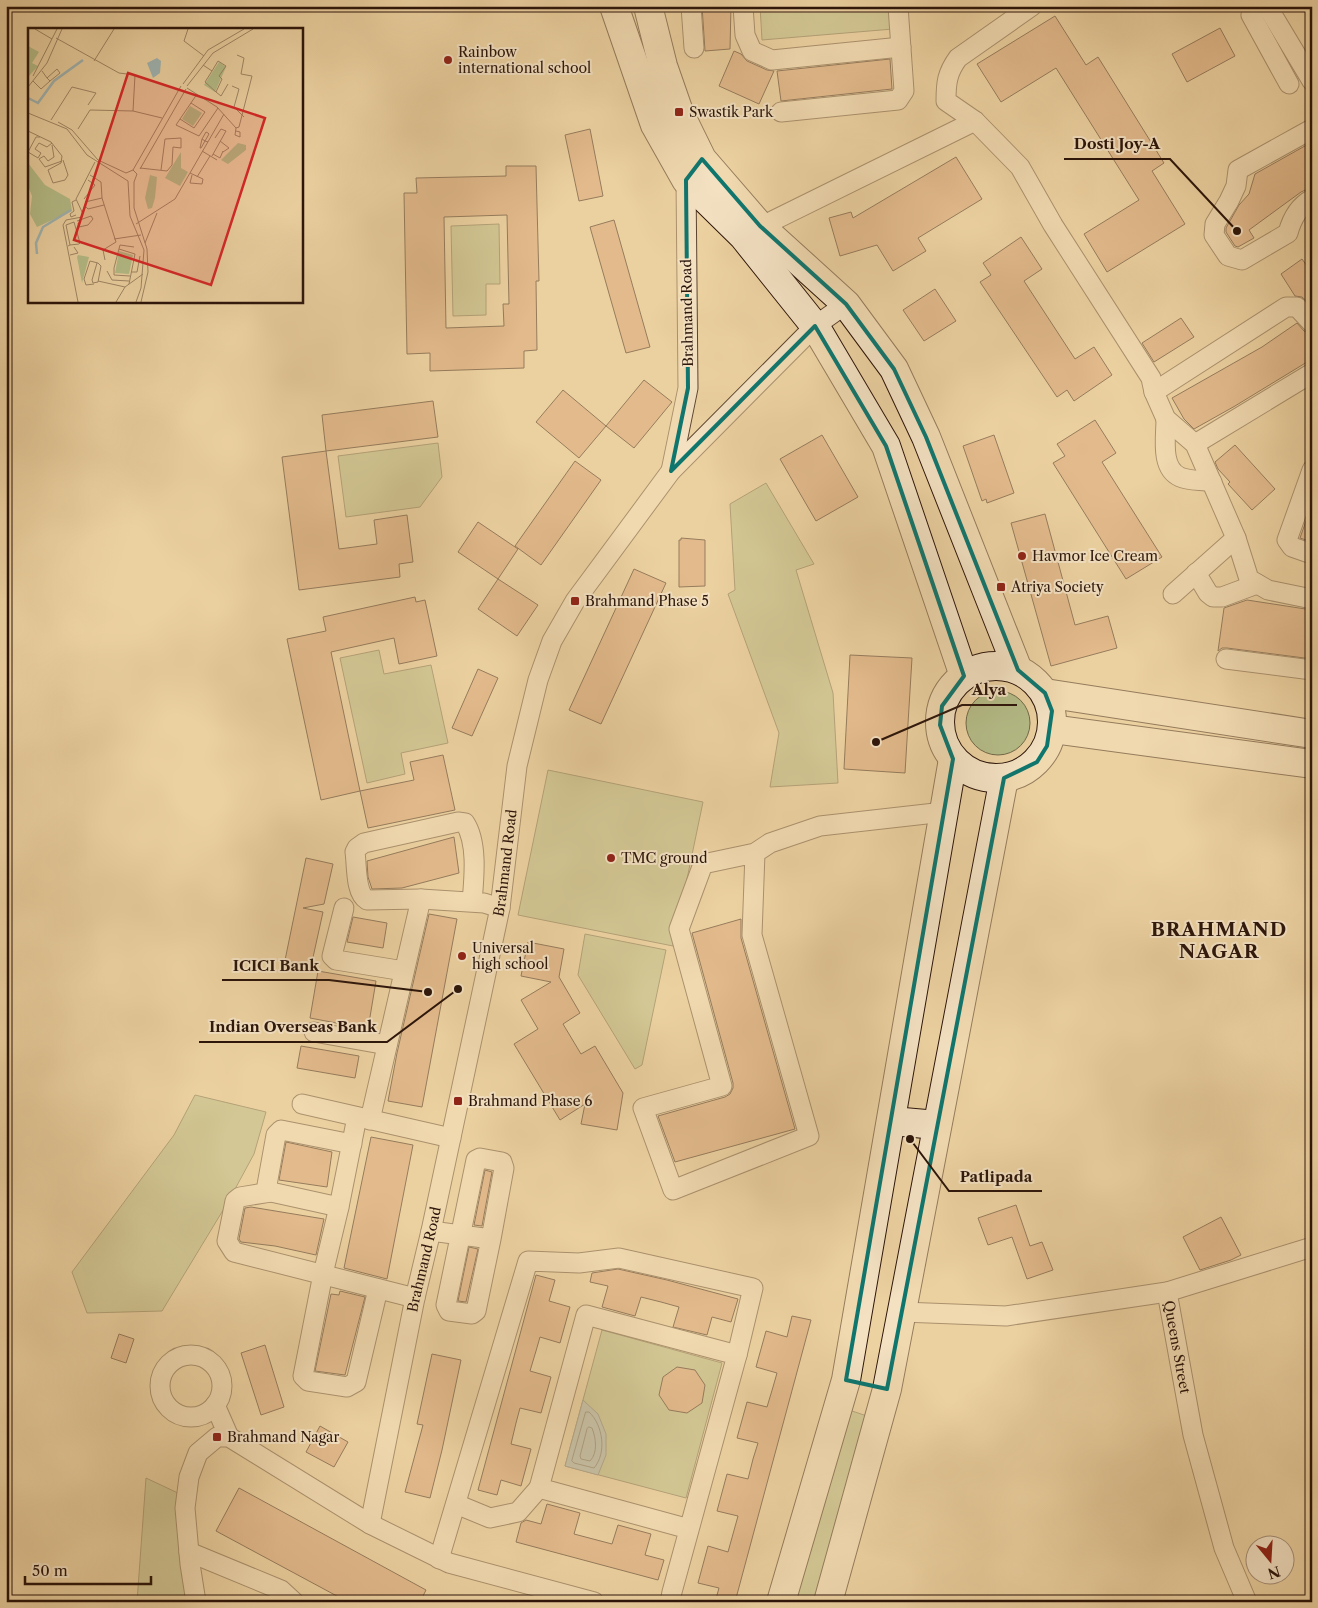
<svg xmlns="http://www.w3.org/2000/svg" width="1318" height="1608" font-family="'Libre Caslon Text',serif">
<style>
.green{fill:#b4bc87;stroke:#706848}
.water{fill:#9fb4b2;stroke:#71746f}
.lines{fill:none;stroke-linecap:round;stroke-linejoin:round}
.shore{stroke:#66645e;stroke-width:1}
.building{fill:#d69e74;stroke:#2c150a;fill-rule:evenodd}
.street-casing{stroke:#5c4430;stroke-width:21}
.secondary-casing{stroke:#2c150a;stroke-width:30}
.street{stroke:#f3e1c2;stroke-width:19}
.secondary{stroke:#f3e1c2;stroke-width:28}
.marked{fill:none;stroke:#0f766e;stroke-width:4;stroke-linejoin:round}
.poi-dot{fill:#8f2418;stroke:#f3e1c2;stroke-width:2}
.labels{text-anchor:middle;stroke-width:4;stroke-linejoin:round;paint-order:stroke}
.poi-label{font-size:14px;fill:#2c150a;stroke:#f3e1c2;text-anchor:start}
.street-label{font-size:14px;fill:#2c150a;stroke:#f3e1c2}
.district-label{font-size:19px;font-weight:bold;letter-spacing:1px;fill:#2c150a;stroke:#f3e1c2}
.inset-river{fill:none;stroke:#9fb4b2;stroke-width:2.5}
.inset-road{fill:none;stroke:#9f8665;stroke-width:1}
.view{fill:#d62828;fill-opacity:0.15;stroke:#d62828;stroke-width:2.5}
.inset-edge{fill:none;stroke:#2c150a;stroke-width:2.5}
.leader{fill:none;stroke:#2c150a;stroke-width:2}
.callout-dot{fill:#2c150a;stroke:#f3e1c2;stroke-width:2}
.callout-label{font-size:15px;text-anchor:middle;font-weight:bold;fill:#2c150a;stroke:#f3e1c2;stroke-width:4;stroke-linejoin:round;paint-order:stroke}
</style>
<rect width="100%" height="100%" fill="#ecd1a1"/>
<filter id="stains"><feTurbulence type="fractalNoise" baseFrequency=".004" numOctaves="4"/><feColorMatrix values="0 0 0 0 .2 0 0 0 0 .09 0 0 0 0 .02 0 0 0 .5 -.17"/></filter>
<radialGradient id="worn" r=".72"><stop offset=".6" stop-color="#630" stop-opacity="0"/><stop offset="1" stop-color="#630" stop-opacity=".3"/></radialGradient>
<!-- green -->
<g class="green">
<polygon points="760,6 891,6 893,29 762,40"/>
<polygon points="499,224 500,284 486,284 486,315 453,316 451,226"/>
<polygon points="438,443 442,477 420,507 346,517 338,456"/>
<polygon points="766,483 814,564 796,570 833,693 838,783 770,787 779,733 728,594 735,590 730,504"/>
<polygon points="379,650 384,674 431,665 448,743 401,753 405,774 367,783 340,658"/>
<circle cx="998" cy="723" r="32"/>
<polygon points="548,770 703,802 673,946 518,915"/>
<polygon points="585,934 666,950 642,1065 635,1069 578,975"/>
<polygon points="195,1095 266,1112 254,1154 228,1202 162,1311 87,1313 72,1272 174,1135"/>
<polygon points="602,1330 722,1363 686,1498 565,1466"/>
<polygon points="846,1409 870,1417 818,1602 792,1602"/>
<polygon points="146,1478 180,1494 190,1602 137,1602"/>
</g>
<!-- water -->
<polygon class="water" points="583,1400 598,1414 606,1434 606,1455 598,1475 565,1466"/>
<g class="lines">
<!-- shore -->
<g class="shore">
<path d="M 586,1412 L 589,1412 C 603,1425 607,1453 594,1468 L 574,1463 L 572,1461 Z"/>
<path d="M 589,1427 L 592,1428 C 596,1438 598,1453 590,1461 L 581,1459 L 580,1456 L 587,1429 Z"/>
</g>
</g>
<!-- building -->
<g class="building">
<polygon points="702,6 731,6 730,49 705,51"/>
<polygon points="1055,16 1086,65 1098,57 1164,163 1152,171 1185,224 1107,272 1084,234 1139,200 1056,68 1001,102 977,64"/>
<polygon points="1220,28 1235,56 1187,82 1172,54"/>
<polygon points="734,51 741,54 747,61 767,70 774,71 759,104 719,86"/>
<polygon points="890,59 892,89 781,101 777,71"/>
<polygon points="590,129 603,196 579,201 565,135"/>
<polygon points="1312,142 1312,187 1301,192 1249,230 1254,238 1238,247 1235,246 1226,232 1226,228 1239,205 1249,194 1255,174"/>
<polygon points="956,157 982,199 918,238 926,251 893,271 877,245 840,256 829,218 851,212 853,218"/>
<path d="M 506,166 L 536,166 L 539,281 L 536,281 L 537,350 L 524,351 L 524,368 L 430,371 L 430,353 L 407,354 L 404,193 L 417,193 L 416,178 L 506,176 ZM 507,215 L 509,304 L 503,304 L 504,326 L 446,328 L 444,217 Z"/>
<polygon points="614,220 650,347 626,353 590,227"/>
<polygon points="1021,237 1042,269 1024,281 1075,359 1094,347 1112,375 1074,401 1067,390 1057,397 980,282 991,275 983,263"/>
<polygon points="1302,259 1312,273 1312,306 1302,297 1295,296 1281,274"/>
<polygon points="935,289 956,321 924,341 903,310"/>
<polygon points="1181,318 1194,337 1154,362 1142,343"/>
<polygon points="1297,323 1304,331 1310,334 1312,338 1312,359 1235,406 1194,429 1184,419 1172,398 1262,347"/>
<polygon points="644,380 672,402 634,448 606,426"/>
<polygon points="563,390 606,426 579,458 536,422"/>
<polygon points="433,401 438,437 326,451 322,415"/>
<polygon points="1095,420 1116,453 1102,462 1162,557 1126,579 1053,463 1065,456 1057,444"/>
<polygon points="822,435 858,497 816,521 780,459"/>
<polygon points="994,435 1014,493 987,503 986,499 982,501 963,446"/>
<polygon points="1235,445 1275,489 1252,510 1228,484 1230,482 1218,469 1215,462"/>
<polygon points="326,451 339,549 377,544 374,520 407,515 413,562 399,564 400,577 299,590 282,457"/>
<polygon points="575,461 601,480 541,565 515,546"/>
<polygon points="1312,504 1312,542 1300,538"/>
<polygon points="1045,514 1075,625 1108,616 1117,648 1051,666 1011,523"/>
<polygon points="478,522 518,549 498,579 458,552"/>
<polygon points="681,538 705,540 705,586 679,587 679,540 681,540"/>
<polygon points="634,569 666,583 601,724 569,710"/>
<polygon points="498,579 538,605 517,636 478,609"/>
<polygon points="415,597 416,602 425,600 437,656 399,664 394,638 331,652 360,791 321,800 287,639 326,631 323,617"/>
<polygon points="1247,600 1312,610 1312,659 1227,648 1222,648 1218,651 1224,608"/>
<polygon points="850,655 912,658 905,773 844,769"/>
<polygon points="478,669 498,678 472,736 452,728"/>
<polygon points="443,755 455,810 368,828 360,791 414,780 410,762"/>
<polygon points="454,837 459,873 402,888 372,889 368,877 367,861"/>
<polygon points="306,858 333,864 324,904 303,908 323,912 310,971 284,965"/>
<polygon points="429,914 457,919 422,1107 388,1101 397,1053"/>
<polygon points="353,917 387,923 383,948 347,942"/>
<polygon points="741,919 741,938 795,1129 675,1162 658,1116 725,1097 730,1094 733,1088 733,1083 692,933"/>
<polygon points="528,942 564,949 559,977 580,1013 563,1024 581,1054 595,1046 623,1093 617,1130 581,1124 585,1104 560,1120 514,1044 538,1029 521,1000 551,982 521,976"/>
<polygon points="318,971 376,981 368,1029 310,1018"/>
<polygon points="301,1046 359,1056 355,1078 297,1068"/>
<polygon points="371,1137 413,1145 387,1279 344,1268"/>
<polygon points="286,1142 332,1152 327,1187 279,1180"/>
<polygon points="485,1170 492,1172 482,1226 474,1225"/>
<polygon points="1016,1205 1030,1246 1042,1242 1053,1270 1027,1279 1012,1237 988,1245 978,1218"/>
<polygon points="251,1207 324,1219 316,1255 275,1246 241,1242 239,1239 245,1208"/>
<polygon points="1221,1217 1241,1255 1231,1260 1200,1270 1183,1237"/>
<polygon points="469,1247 478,1249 466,1302 458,1301"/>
<polygon points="618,1269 667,1280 738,1299 731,1322 712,1317 707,1335 673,1327 679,1307 661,1302 641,1297 635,1316 602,1307 608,1286 590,1282 592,1273"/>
<polygon points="536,1275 555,1280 549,1301 570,1307 560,1343 540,1337 536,1351 530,1371 551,1377 541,1413 520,1408 516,1423 511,1444 531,1449 521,1486 501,1480 497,1495 478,1490"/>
<polygon points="340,1291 365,1297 345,1375 315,1371 331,1294 339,1295"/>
<polygon points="792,1316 811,1320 735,1602 715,1602 719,1588 698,1583 708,1546 728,1552 738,1516 717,1511 727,1474 748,1479 753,1459 758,1443 737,1438 747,1402 767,1407 773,1387 777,1373 756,1367 766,1331 787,1337"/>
<polygon points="119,1334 134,1339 126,1363 111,1358"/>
<polygon points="265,1345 284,1407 261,1415 241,1353"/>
<polygon points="432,1354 461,1360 442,1450 430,1498 405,1492 423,1425 417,1424"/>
<polygon points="677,1367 695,1370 705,1385 702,1403 687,1413 669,1410 659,1395 663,1377"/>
<polygon points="320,1426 348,1442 334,1467 306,1452"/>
<polygon points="239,1488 426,1590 420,1602 348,1602 216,1531"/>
<polygon points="547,1504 580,1513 574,1534 612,1544 618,1525 651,1534 645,1555 664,1560 658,1580 516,1542 521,1523 526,1520 541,1524"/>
</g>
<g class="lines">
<!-- street casing -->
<g class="street-casing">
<g id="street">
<polyline points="691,6 694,48"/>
<polyline points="743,6 745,35 752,51 772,60 901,47"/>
<path d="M 1032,6 L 958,58 C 947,73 946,83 946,101 L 975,121 L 1020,167 L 1053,225 L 1151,378 L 1154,392 L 1166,419 L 1195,444 L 1236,538 L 1249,579 L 1268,590 L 1312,599"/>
<polyline points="1263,6 1254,10 1251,15 1289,84"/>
<polyline points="1267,6 1312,81"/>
<polyline points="781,112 898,100 904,91 898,6"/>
<path d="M 1312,131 L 1310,130 L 1238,170 L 1236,186 L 1229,201 L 1215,224 L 1214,235 L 1228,256 L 1242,260 L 1288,233 C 1292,218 1299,206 1312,199"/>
<polyline points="752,231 975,121"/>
<polyline points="1154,392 1286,307 1297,307 1312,323"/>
<path d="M 1166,419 C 1166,437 1160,468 1180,477 C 1189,481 1202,480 1212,482"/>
<polyline points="1195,444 1312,373"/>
<polyline points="1312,470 1287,540 1292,547 1312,554"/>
<polyline points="671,471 688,388 686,180 690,175"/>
<polyline points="1196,573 1208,593 1213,597 1222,597 1257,584"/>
<polyline points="1173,594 1236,538"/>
<polyline points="1226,659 1312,670"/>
<polyline points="755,853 752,935 809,1136 673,1190 643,1108 722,1086 679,929 703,864 755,853 770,843 820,826 944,812"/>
<path d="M 472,902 C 474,879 478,843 465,823 L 458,822 L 364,843 L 357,848 L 355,852 C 357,865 355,893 367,900 L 421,899 L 484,903 L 500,908"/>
<polyline points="344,908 332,956 336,960 404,971"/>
<polyline points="314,1032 387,1045"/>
<polyline points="302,1104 451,1138"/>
<polyline points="357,1117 339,1207 323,1274 303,1376 308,1381 347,1387 356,1382 378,1289"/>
<polyline points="370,1120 421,899"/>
<polyline points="271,1192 240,1197 235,1201 227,1241 234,1252 415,1298"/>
<polyline points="339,1207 271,1192 267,1185 276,1135 281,1130 352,1144"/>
<polyline points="431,1231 491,1239 504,1168 502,1162 480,1158 476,1160 446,1305 449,1311 472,1314 476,1311 491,1239"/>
<path id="s1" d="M 1167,1292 L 1193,1435 L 1224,1548 L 1247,1602"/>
<polyline points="902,1312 1006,1316 1167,1292 1312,1247"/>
<circle cx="191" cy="1386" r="31"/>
<polyline points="215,1405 229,1437"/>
<polyline points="456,1504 490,1518 518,1512 539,1488"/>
<path id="s2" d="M 370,1524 L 415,1298 L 431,1231 L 500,908 L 517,766 L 538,680 L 552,641 L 575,601 L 671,471 L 815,326 L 846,304"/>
<polyline points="189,1552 281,1590 294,1602"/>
<polyline points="439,1559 528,1261 579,1263 619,1258 753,1288 737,1355"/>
<polyline points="196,1602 190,1564 185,1508 189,1477 198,1453 217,1437 229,1437 370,1524 449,1563 594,1602"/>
<polyline points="670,1602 672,1592 737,1355 586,1315 539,1488 689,1529"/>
</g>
</g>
<!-- secondary casing -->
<g class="secondary-casing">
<g id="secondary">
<polyline points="614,6 655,125 686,180 743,236 815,326 886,446 964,676"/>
<polyline points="648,6 663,66 679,112 702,159 760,226 846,304 894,369 926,437 1018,670"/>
<circle cx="996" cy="722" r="56"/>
<polyline points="1045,693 1312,734"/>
<polyline points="1052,729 1312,764"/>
<polyline points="892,1121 937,1125"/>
<polyline points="781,1602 846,1380 953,759"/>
<polyline points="828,1602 887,1389 1004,778"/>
</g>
</g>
<!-- street -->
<use href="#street" class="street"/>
<!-- secondary -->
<use href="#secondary" class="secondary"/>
</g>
<!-- marked area -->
<path d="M0 0H1318V1608H0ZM 702,159 L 760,226 L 846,304 L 894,369 L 926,437 L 1018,670 L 1045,693 L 1052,711 L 1047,746 L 1037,762 L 1004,778 L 887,1389 L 846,1380 L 953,759 L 940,725 L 942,706 L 964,676 L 886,446 L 815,326 L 671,471 L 688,388 L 686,180 Z" fill="#ecd1a1" fill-opacity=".55" fill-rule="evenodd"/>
<path class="marked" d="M 702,159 L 760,226 L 846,304 L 894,369 L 926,437 L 1018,670 L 1045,693 L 1052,711 L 1047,746 L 1037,762 L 1004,778 L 887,1389 L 846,1380 L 953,759 L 940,725 L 942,706 L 964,676 L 886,446 L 815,326 L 671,471 L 688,388 L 686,180 Z"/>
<!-- markers -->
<g class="poi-dot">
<circle cx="448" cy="60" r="5"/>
<rect x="674" y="107" width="10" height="10" rx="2.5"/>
<circle cx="1022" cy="556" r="5"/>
<rect x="996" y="582" width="10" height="10" rx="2.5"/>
<rect x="570" y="596" width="10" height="10" rx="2.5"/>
<circle cx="611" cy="858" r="5"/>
<circle cx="462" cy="956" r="5"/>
<rect x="453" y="1096" width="10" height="10" rx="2.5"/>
<rect x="212" y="1432" width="10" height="10" rx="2.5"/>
</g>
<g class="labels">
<!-- poi labels -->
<g class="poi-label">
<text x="458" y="57">Rainbow<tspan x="458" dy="16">international school</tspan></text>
<text x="689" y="117">Swastik Park</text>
<text x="1032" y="561">Havmor Ice Cream</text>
<text x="1011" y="592">Atriya Society</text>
<text x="585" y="606">Brahmand Phase 5</text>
<text x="621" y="863">TMC ground</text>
<text x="472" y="953">Universal<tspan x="472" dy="16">high school</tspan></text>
<text x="468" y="1106">Brahmand Phase 6</text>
<text x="227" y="1442">Brahmand Nagar</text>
</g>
<!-- street labels -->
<g class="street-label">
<text transform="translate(687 313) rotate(-91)" y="5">Brahmand Road</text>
<text dy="5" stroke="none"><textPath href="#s2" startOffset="675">Brahmand Road</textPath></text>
<text dy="5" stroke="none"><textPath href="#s2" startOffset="270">Brahmand Road</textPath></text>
<text dy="5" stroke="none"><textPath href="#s1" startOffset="56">Queens Street</textPath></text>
</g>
<!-- district labels -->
<g class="district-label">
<text x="1219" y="936">BRAHMAND<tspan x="1219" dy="22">NAGAR</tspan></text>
</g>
</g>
<!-- overview -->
<g transform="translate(28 28)">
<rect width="275" height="275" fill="#ecd1a1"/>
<path d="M 0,18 L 11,24 L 4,35 L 10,38 L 0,49 ZM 191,34 L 198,39 L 187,64 L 176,57 ZM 162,78 L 174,85 L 165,98 L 154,91 ZM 210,115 L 218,117 L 218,122 L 200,136 L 193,132 ZM 153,124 L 153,140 L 160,144 L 152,158 L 137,150 ZM 0,135 L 17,157 L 42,171 L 44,183 L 9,199 L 2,186 L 4,168 L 0,158 ZM 122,147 L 129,149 L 127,170 L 124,180 L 120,181 L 117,170 ZM 91,223 L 105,227 L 101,246 L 87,245 ZM 50,227 L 61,229 L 54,255 L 49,229 Z" fill="#b4bc87"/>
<path d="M 129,30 L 133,33 L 132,45 L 125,50 L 119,35 Z" fill="#9fb4b2"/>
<path class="inset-river" d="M 0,70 L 10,75 L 26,53 L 55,32M 9,226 L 8,215 L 15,199 L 43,182"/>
<path class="inset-road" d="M 7,1 L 24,11M 160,1 L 156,13 L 176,28M 28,10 L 91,45 L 107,47 L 105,83M 66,33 L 86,1M 175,37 L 184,43 L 177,54 L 188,64 L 194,51 L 191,48 L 198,38 L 190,33 L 184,43M 14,43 L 19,50 L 22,53 L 32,45 L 29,41 L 19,50M 5,48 L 29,1M 5,53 L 13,61 L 22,53M 155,56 L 180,22 L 216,1M 159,58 L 185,25 L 225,1M 204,58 L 211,61 L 206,79 L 216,89M 0,59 L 19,35 L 34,1M 159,60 L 189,79 L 208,100 L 211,99 L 224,48 L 213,46 L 216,30 L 209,27M 188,64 L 193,68 L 200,56M 163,75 L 177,84 L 166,100 L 152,91 L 167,69 L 169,66M 0,85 L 39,101 L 59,127 L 100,153 L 102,188 L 116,222 L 113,260 L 108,274M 152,91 L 148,97 L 171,108 L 190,80M 23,92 L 44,59 L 68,65 L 60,77M 30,94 L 44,102 L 70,132 L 98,145M 208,100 L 207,107 L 212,109 L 212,104 L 208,103M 50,101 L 62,82 L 105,83 L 134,90M 0,103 L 23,114 L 34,128 L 33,135 L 20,142 L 25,155 L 37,152 L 40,147 L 35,132M 174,111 L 178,104 L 180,105 L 181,106 L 173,120 L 172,120 L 174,111 L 177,113 L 180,114M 192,113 L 201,120 L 195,124M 24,117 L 26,129 L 20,133 L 16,128 L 11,131 L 17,139 L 34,133M 174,123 L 189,132M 0,124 L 8,109 L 12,109M 0,124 L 10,130 L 13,125 L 7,121 L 11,115 L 19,119 L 24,115M 185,126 L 192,130 L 195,123M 184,128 L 198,103 L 193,101 L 187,110M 112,140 L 139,143 L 144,137 L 145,119 L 153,120 L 153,110 L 137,111 L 133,142M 112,141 L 158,61M 105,142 L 153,58M 98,145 L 105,142 L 109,146 L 106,154 L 106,180 L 119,221 L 120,244 L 113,274M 162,145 L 175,151 L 174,156 L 162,155 L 164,147M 62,147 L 73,154 L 74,170 L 88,214 L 75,222 L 77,232M 169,149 L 182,128M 56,171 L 67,157 L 60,152M 57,174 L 74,170M 57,178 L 60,181 L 76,177M 55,186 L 48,171 L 67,134M 48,187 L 43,189 L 42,186 L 46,183 L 44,174 L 48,172M 49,193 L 63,188 L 65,191 L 60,197 L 51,199 L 50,195M 108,196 L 147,171 L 196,86M 86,211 L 113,207M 117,215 L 129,185M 40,218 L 42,217 L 51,216 L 52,215 L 46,194 L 38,197 L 42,217M 91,221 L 107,226 L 101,256M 42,227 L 50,225 L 46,219M 79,243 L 84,252 L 101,253M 103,244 L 109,244 L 112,228M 102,248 L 86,247 L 86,240 L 92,217 L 106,219M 70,253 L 97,259M 66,256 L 58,257 L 56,251 L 62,233 L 70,235 L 73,238 L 70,254 L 65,255 L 64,252 L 69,235M 50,274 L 35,197 L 38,192 L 54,189M 88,274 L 97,259 L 115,246"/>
<path class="view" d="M 100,45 L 237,90 L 183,257 L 46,212 Z"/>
<rect width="275" height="275" class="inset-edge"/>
</g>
<!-- callouts -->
<path class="leader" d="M1237 231L1170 159H1064M876 742L962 705H1017M428 992L329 980H222M458 989L387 1042H199M910 1139L949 1191H1042"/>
<g class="callout-dot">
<circle cx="1237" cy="231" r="5"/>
<circle cx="876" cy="742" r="5"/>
<circle cx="428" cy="992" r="5"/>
<circle cx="458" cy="989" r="5"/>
<circle cx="910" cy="1139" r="5"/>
</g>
<g class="callout-label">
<text x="1117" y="149">Dosti Joy-A</text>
<text x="989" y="695">Alya</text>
<text x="276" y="971">ICICI Bank</text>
<text x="293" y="1032">Indian Overseas Bank</text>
<text x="996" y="1182">Patlipada</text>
</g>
<!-- margin -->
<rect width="1318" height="1608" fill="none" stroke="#ecd1a1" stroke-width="25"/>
<rect x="8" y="8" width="1303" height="1593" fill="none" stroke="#2c150a" stroke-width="2.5"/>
<rect x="12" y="12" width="1293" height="1583" fill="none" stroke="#2c150a"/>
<!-- north arrow -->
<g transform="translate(1270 1560) rotate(162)"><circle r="24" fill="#f3e1c2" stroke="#a38f78"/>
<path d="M0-4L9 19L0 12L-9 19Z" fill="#8f2418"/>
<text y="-8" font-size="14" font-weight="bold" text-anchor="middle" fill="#2c150a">N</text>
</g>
<!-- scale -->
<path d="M25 1576v8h126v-8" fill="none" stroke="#2c150a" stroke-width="2.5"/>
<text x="32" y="1576" font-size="15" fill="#2c150a" stroke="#f3e1c2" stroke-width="4" paint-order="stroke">50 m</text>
<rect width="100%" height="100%" filter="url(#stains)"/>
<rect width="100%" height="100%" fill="url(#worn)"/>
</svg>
